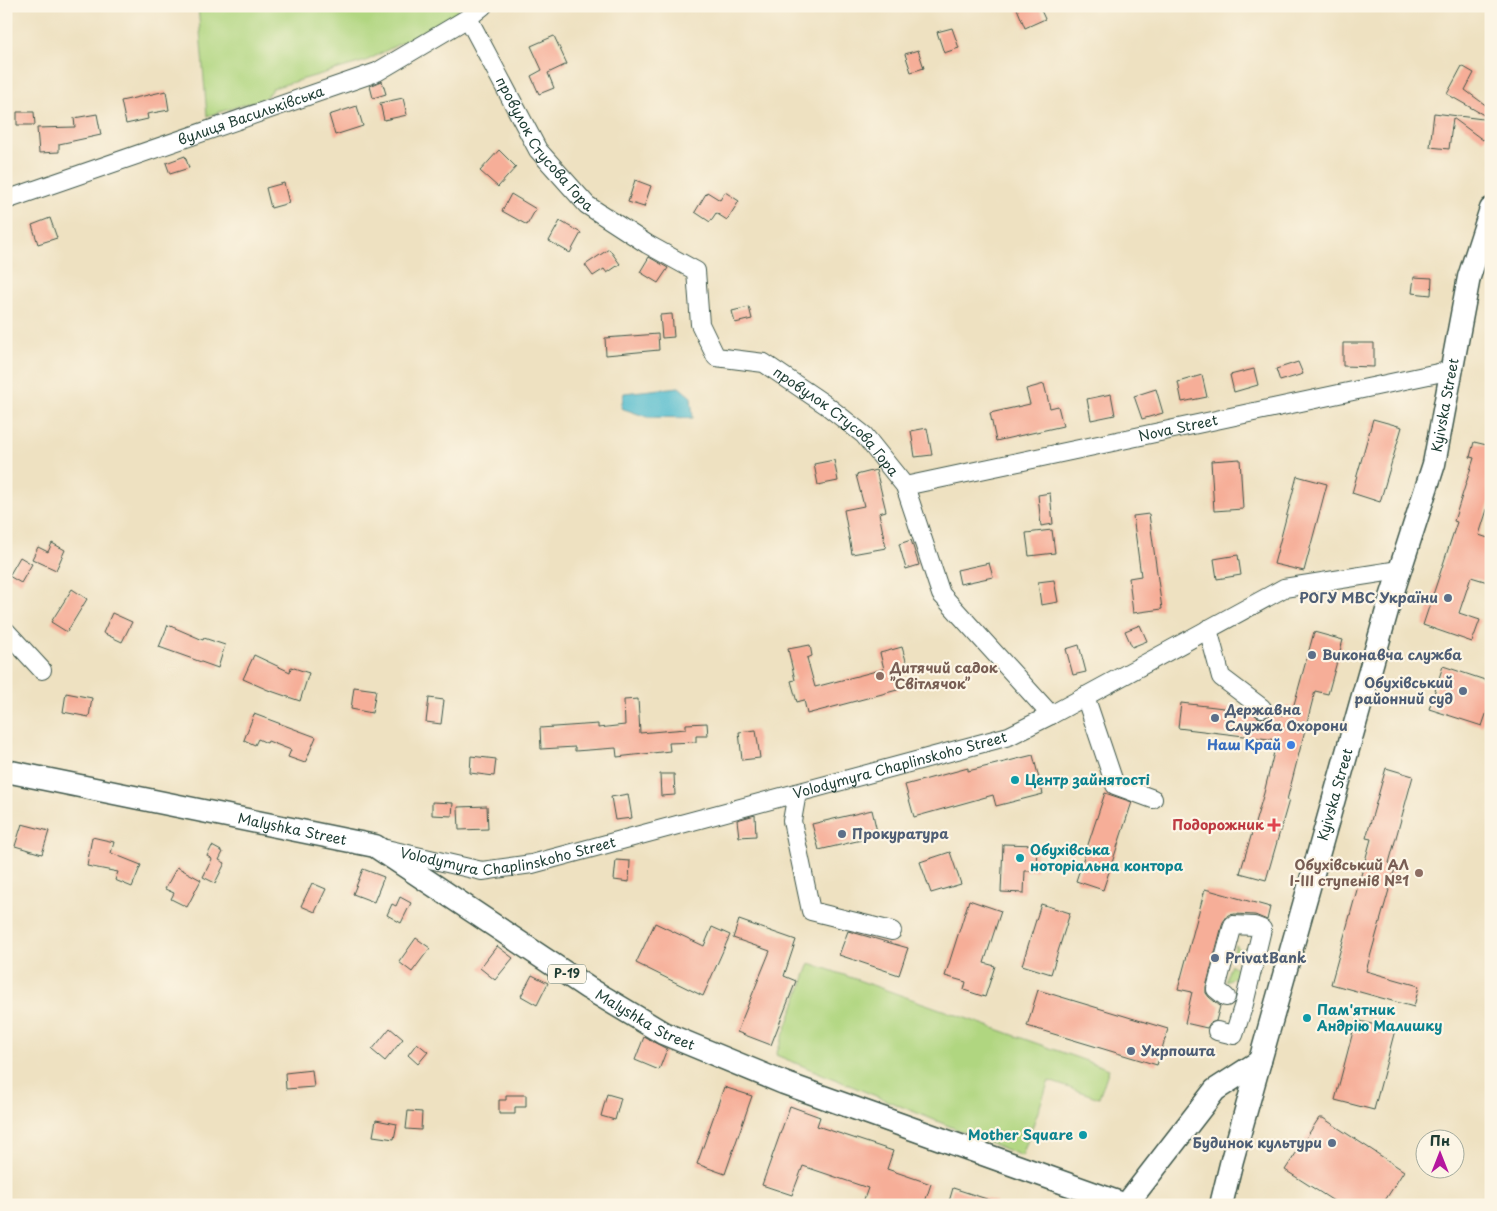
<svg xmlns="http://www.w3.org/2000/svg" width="1497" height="1211" font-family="'Playpen Sans',sans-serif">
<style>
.green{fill:#b0d680;stroke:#688a5a}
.water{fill:#52bcce;stroke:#387c81}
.building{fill:#f6ae98}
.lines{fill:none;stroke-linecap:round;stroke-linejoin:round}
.minor-casing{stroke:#3e5649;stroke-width:20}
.major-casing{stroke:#3e5649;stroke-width:25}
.minor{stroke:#fff;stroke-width:18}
.major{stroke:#fff;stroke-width:22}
.service-dot{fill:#5c6f8a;stroke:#fcf5e5;stroke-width:2}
.education-dot{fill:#8d6e63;stroke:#fcf5e5;stroke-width:2}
.shop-dot{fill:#3f7fe0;stroke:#fcf5e5;stroke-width:2}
.culture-dot{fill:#0f9aa8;stroke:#fcf5e5;stroke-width:2}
.health-dot{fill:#e0444e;stroke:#fcf5e5;stroke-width:2}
.labels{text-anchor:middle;stroke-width:4.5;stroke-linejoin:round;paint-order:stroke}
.shield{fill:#fcf5e5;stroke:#617469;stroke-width:1}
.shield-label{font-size:12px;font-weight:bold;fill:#1f3d34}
.street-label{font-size:14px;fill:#1f3d34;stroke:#fcf5e5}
.service-label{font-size:14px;font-weight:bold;fill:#4e5e75;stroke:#fcf5e5;text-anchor:start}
.education-label{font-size:14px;font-weight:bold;fill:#785e54;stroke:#fcf5e5;text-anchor:start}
.shop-label{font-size:14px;font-weight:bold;fill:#366cbe;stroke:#fcf5e5;text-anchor:end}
.culture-label{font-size:14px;font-weight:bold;fill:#0d838f;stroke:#fcf5e5;text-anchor:start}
.health-label{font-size:14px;font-weight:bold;fill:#be3a42;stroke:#fcf5e5;text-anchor:end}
</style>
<rect width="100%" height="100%" fill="#fcf5e5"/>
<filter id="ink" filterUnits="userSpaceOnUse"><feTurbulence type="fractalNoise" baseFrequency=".02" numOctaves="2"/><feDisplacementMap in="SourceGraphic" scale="10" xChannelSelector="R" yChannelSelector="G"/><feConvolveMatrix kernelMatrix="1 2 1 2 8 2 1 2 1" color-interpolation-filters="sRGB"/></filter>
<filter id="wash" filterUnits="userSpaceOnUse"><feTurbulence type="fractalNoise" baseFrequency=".0096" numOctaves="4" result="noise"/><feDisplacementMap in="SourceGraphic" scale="20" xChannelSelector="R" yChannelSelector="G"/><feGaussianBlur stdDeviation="1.12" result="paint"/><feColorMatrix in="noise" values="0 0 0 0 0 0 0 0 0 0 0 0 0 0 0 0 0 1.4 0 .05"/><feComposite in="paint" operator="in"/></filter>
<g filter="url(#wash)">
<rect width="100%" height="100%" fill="#eee1c1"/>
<!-- green -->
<g class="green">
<polygon points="198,6 460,6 455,15 366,61 273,88 265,98 207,116"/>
<path d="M 1236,945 L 1239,949 L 1252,950 L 1249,962 C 1243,956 1240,955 1232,958 Z"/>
<polygon points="810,963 1109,1069 1099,1098 1049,1081 1022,1156 776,1055"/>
<path d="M 1231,964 C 1235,969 1239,969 1245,968 L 1243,978 L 1235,977 L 1225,981 Z"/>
</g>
<!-- water -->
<polygon class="water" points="679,387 691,397 693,418 647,417 621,408 624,393"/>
<g id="blocks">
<!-- building -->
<g class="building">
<polygon points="1016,6 1039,6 1045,19 1025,28"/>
<polygon points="952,28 959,48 944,53 937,32"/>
<polygon points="554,36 567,64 548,73 554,88 539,94 531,76 542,70 531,46"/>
<polygon points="918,50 924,68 911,72 905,54"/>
<polygon points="1462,66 1474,73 1465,90 1491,109 1489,118 1447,94"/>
<polygon points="382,81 386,94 373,98 370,86"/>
<polygon points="166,91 169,110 147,114 148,119 126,124 121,101"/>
<polygon points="403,98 407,115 384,120 380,103"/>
<polygon points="357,106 363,126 335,135 329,115"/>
<polygon points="17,112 34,112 35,125 17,125"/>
<polygon points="1434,113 1491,120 1491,130 1483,140 1453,118 1449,149 1430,147"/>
<polygon points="97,114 101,135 59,144 59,152 39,153 37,128 75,127 74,118"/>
<polygon points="499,150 516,167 498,187 480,171"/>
<polygon points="185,156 189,168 170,174 166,163"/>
<polygon points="635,180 651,186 644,207 628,202"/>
<polygon points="284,183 289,203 271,208 266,188"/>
<polygon points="707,192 720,200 725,192 739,201 727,220 716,213 710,222 695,212"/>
<polygon points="511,194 536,209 527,225 502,211"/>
<polygon points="50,218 57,238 38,244 32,225"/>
<polygon points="560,221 581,233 570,253 549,241"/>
<polygon points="609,249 620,264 607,273 604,269 593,276 585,265"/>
<polygon points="649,257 668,268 658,283 640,272"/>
<polygon points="1414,277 1432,278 1431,295 1412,293"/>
<polygon points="749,307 752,319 735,323 732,311"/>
<polygon points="672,314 674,337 662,338 660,315"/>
<polygon points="658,334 659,350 606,355 605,338"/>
<polygon points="1343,343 1374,343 1374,367 1343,366"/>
<polygon points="1298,362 1303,374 1280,381 1276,369"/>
<polygon points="1254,369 1258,385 1234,392 1230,375"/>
<polygon points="1202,375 1207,397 1182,402 1178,382"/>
<polygon points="1044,384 1050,408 1058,406 1063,426 996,441 990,413 1030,404 1026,389"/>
<polygon points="1156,389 1163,413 1142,419 1134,396"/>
<polygon points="1111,394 1115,415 1091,420 1087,399"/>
<polygon points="1373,419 1402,427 1380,502 1352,493"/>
<polygon points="927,428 932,455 915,457 911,431"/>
<polygon points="1474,442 1491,446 1491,497 1479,535 1491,539 1491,583 1471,577 1459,613 1480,620 1472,642 1423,625 1457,522 1454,521 1474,458 1470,457"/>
<polygon points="1240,459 1243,509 1214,511 1211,461"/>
<polygon points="834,460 838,481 818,485 814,464"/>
<polygon points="876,470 886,511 879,513 886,548 852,554 844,510 864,506 856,475"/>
<polygon points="1297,476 1327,484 1304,571 1274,564"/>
<polygon points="1050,493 1053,524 1041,526 1038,495"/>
<polygon points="1149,514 1162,609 1133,613 1129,578 1141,576 1133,516"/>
<polygon points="1052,530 1055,553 1029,556 1026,533"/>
<polygon points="911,540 919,565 906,569 899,544"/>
<polygon points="52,543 65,550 56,570 32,559 38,547 48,552"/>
<polygon points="1238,555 1241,575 1217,579 1214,559"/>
<polygon points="20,557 32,564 21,583 9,576"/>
<polygon points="989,563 993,577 960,584 957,570"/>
<polygon points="1054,580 1058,602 1041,605 1038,582"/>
<polygon points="72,589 87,599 67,632 51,622"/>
<polygon points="112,613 132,622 122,642 103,633"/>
<polygon points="168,625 203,640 204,638 225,645 218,668 159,647"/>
<polygon points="1140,625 1147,641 1132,647 1125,631"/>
<polygon points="1314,632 1343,640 1328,694 1315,691 1287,800 1289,800 1266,880 1240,873 1264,793 1277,740 1178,728 1181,703 1249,711 1261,719 1267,718 1271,714 1283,715 1286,706 1293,708"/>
<polygon points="810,645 812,656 807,658 815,687 884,669 880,653 902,647 907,664 895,667 901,689 807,714 804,700 797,702 791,681 795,680 788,649"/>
<polygon points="1079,645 1086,672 1073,675 1066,649"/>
<polygon points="254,655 290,672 291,667 309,673 300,701 268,690 243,679"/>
<polygon points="1443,666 1491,682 1491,700 1482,726 1429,709"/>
<polygon points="354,687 376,690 372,713 351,709"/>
<polygon points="66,693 92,698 89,717 63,712"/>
<polygon points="429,698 444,700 441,724 426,722"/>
<polygon points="638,699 640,733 686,729 686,724 707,723 708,736 696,736 696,742 669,743 670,751 617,757 616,748 575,751 575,747 541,749 540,728 598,724 598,728 625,725 624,700"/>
<polygon points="254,714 316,737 305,763 288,757 291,750 268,741 267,743 258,739 255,745 244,740"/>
<polygon points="756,730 760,758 742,760 739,732"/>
<polygon points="1033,755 1043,794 996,806 993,795 914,817 905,785 968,768 968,771"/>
<polygon points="471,756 496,759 494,776 470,773"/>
<polygon points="1386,768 1413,776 1389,863 1396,865 1366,971 1419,986 1414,1007 1331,984 1371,839 1366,838"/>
<polygon points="660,774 674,774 675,795 661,796"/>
<polygon points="1105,793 1132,802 1103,890 1076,881"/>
<polygon points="628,794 632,818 615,820 611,797"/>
<polygon points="432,802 453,803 452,816 432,815"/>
<polygon points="487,806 488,829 459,830 458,807"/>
<polygon points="872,810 878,836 819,850 812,824"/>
<polygon points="755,815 756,836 739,837 737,820"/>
<polygon points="22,824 49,831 42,854 15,846"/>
<polygon points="92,837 114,842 111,853 141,865 132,887 115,880 118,872 87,866"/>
<polygon points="1003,844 1037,845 1036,871 1025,871 1024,893 1001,892"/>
<polygon points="212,846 223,852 219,860 225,863 215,883 203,877 212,859 207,856"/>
<polygon points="950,852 961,884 931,893 920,862"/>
<polygon points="616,860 630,861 629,882 614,880"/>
<polygon points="177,867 201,880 187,907 171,899 174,893 165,889"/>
<polygon points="363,869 384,877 374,902 353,894"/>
<polygon points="312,883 326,889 315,912 301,906"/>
<polygon points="1205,889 1270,907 1267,920 1255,915 1234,914 1228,915 1223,922 1206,987 1206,993 1209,997 1220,1006 1216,1021 1210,1023 1207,1028 1185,1023 1192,992 1178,989"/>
<polygon points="400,897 411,903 401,923 387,915 392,904 396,906"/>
<polygon points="969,900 1001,911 984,963 995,966 985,997 964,990 966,982 945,976"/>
<polygon points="1041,904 1070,913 1051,974 1022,965"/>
<polygon points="739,920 796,940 784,976 796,981 771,1045 737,1032 770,951 733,938"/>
<polygon points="655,923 704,946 712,927 730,935 703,996 636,963"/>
<polygon points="848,931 908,948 899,975 839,955"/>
<polygon points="416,938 430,948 412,972 399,962"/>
<polygon points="497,946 513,958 495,980 480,968"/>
<polygon points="532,975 548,983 537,1005 521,996"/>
<polygon points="1038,990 1168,1029 1157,1065 1027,1026"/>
<polygon points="1356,1020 1395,1030 1374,1110 1335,1100"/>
<polygon points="390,1028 403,1039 385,1061 372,1050"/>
<polygon points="644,1037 667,1049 659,1070 635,1060"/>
<polygon points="417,1043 428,1052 418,1064 408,1055"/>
<polygon points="312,1070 314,1087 286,1089 285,1073"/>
<polygon points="724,1087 752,1096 725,1174 697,1164"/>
<polygon points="607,1094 621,1098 615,1120 601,1116"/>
<polygon points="506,1095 526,1095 526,1107 515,1107 515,1114 499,1114 499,1100 506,1100"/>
<polygon points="790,1106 820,1117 817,1126 893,1151 887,1169 931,1184 924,1205 862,1205 868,1188 803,1166 792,1195 762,1185"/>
<polygon points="408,1111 422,1112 421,1130 406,1129"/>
<polygon points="1319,1118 1323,1118 1404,1171 1382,1205 1340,1205 1285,1170"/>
<polygon points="376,1120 397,1124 394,1139 373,1136"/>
<polygon points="953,1188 996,1202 996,1205 948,1205"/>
</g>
</g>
</g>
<g filter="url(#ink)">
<use href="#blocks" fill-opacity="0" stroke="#3e5649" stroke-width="1"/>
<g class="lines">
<!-- minor casing -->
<g class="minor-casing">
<g id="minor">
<path id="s1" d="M 468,18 L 538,150 L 587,205 L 647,244 L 696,271 L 700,324 L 716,357 L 764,363 L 826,405 L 864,435 L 905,486 L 941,594 L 1051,715"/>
<path id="s2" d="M 6,200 L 377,72 L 468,18 L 483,6"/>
<path id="s3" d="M 905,486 L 1452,370"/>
<polyline points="1208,629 1221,677 1262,708"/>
<polyline points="6,631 42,670"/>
<polyline points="1085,696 1115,785 1153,799"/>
<polyline points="797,793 792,821 811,911 892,931"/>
<path id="s4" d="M 386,849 L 482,871 L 532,864 L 1009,736 L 1051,715 L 1284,588 L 1399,570"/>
<polyline points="1217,1031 1234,1035 1244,1004 1262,929 1254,926 1233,925 1216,989 1226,997"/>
</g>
</g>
<!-- major casing -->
<g class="major-casing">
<g id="major">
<path id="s5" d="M 6,771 L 375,846 L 588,988 L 663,1033 L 784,1083 L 1126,1205"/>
<polyline points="1126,1205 1215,1090 1260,1061"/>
<path id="s6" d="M 1221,1205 L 1232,1160 L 1388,607 L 1434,464 L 1469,277 L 1491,209"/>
</g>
</g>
<!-- minor -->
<use href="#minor" class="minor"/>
<!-- major -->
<use href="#major" class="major"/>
</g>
</g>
<!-- markers -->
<g class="service-dot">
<circle cx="1448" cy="598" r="5"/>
<circle cx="1312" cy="655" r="5"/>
<circle cx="1463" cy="691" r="5"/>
<circle cx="1215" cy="718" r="5"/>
<circle cx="842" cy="834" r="5"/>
<circle cx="1215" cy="958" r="5"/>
<circle cx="1131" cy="1051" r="5"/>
<circle cx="1332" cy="1143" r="5"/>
</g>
<g class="education-dot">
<circle cx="880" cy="676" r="5"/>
<circle cx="1419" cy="873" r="5"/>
</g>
<circle class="shop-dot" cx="1291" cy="745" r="5"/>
<g class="culture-dot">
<circle cx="1015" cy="780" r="5"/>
<circle cx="1020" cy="858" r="5"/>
<circle cx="1307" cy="1018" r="5"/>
<circle cx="1083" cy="1135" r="5"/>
</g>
<path class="health-dot" d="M1271.5 817.5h5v5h5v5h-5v5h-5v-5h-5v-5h5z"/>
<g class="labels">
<!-- shield labels -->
<rect class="shield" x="548" y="964.5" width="38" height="19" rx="4"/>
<g class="shield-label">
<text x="567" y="978">Р-19</text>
</g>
<!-- street labels -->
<g class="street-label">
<text dy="5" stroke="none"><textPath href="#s2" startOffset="259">вулиця Васильківська</textPath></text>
<text dy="5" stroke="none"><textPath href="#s1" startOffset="148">провулок Стусова Гора</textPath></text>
<text dy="5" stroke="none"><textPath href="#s6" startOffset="831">Kyivska Street</textPath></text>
<text dy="5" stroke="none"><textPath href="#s1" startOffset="582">провулок Стусова Гора</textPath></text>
<text dy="5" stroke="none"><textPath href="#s3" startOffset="279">Nova Street</textPath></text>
<text dy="5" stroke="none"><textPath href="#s4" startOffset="530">Volodymyra Chaplinskoho Street</textPath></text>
<text dy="5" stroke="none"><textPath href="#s6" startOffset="426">Kyivska Street</textPath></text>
<text dy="5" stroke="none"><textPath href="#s5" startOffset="292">Malyshka Street</textPath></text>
<text dy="5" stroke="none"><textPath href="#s4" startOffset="125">Volodymyra Chaplinskoho Street</textPath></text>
<text dy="5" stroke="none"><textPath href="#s5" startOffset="698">Malyshka Street</textPath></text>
</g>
<!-- service labels -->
<g class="service-label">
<text x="1438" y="603" text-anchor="end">РОГУ МВС України</text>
<text x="1322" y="660">Виконавча служба</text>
<text x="1453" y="688" text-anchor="end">Обухівський<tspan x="1453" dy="16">районний суд</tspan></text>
<text x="1225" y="715">Державна<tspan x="1225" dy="16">Служба Охорони</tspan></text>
<text x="852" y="839">Прокуратура</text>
<text x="1225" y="963">PrivatBank</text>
<text x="1141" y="1056">Укрпошта</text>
<text x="1322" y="1148" text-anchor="end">Будинок культури</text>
</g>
<!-- education labels -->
<g class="education-label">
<text x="890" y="673">Дитячий садок<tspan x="890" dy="16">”Світлячок”</tspan></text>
<text x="1409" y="870" text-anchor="end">Обухівський АЛ<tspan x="1409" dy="16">І-ІІІ ступенів №1</tspan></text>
</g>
<!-- shop labels -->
<g class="shop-label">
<text x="1281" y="750">Наш Край</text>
</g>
<!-- culture labels -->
<g class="culture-label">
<text x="1025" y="785">Центр зайнятості</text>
<text x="1030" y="855">Обухівська<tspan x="1030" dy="16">ноторіальна контора</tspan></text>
<text x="1317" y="1015">Пам'ятник<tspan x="1317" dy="16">Андрію Малишку</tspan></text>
<text x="1073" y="1140" text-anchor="end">Mother Square</text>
</g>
<!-- health labels -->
<g class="health-label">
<text x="1264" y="830">Подорожник</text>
</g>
</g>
<!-- margin -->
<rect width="1497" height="1211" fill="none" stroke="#fcf5e5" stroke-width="25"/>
<!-- north arrow -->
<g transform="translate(1440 1154)"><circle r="24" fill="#fcf5e5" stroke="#a4ab9e"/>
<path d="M0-4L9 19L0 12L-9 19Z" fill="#b5179e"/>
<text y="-8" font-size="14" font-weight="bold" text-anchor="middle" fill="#1f3d34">Пн</text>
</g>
</svg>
